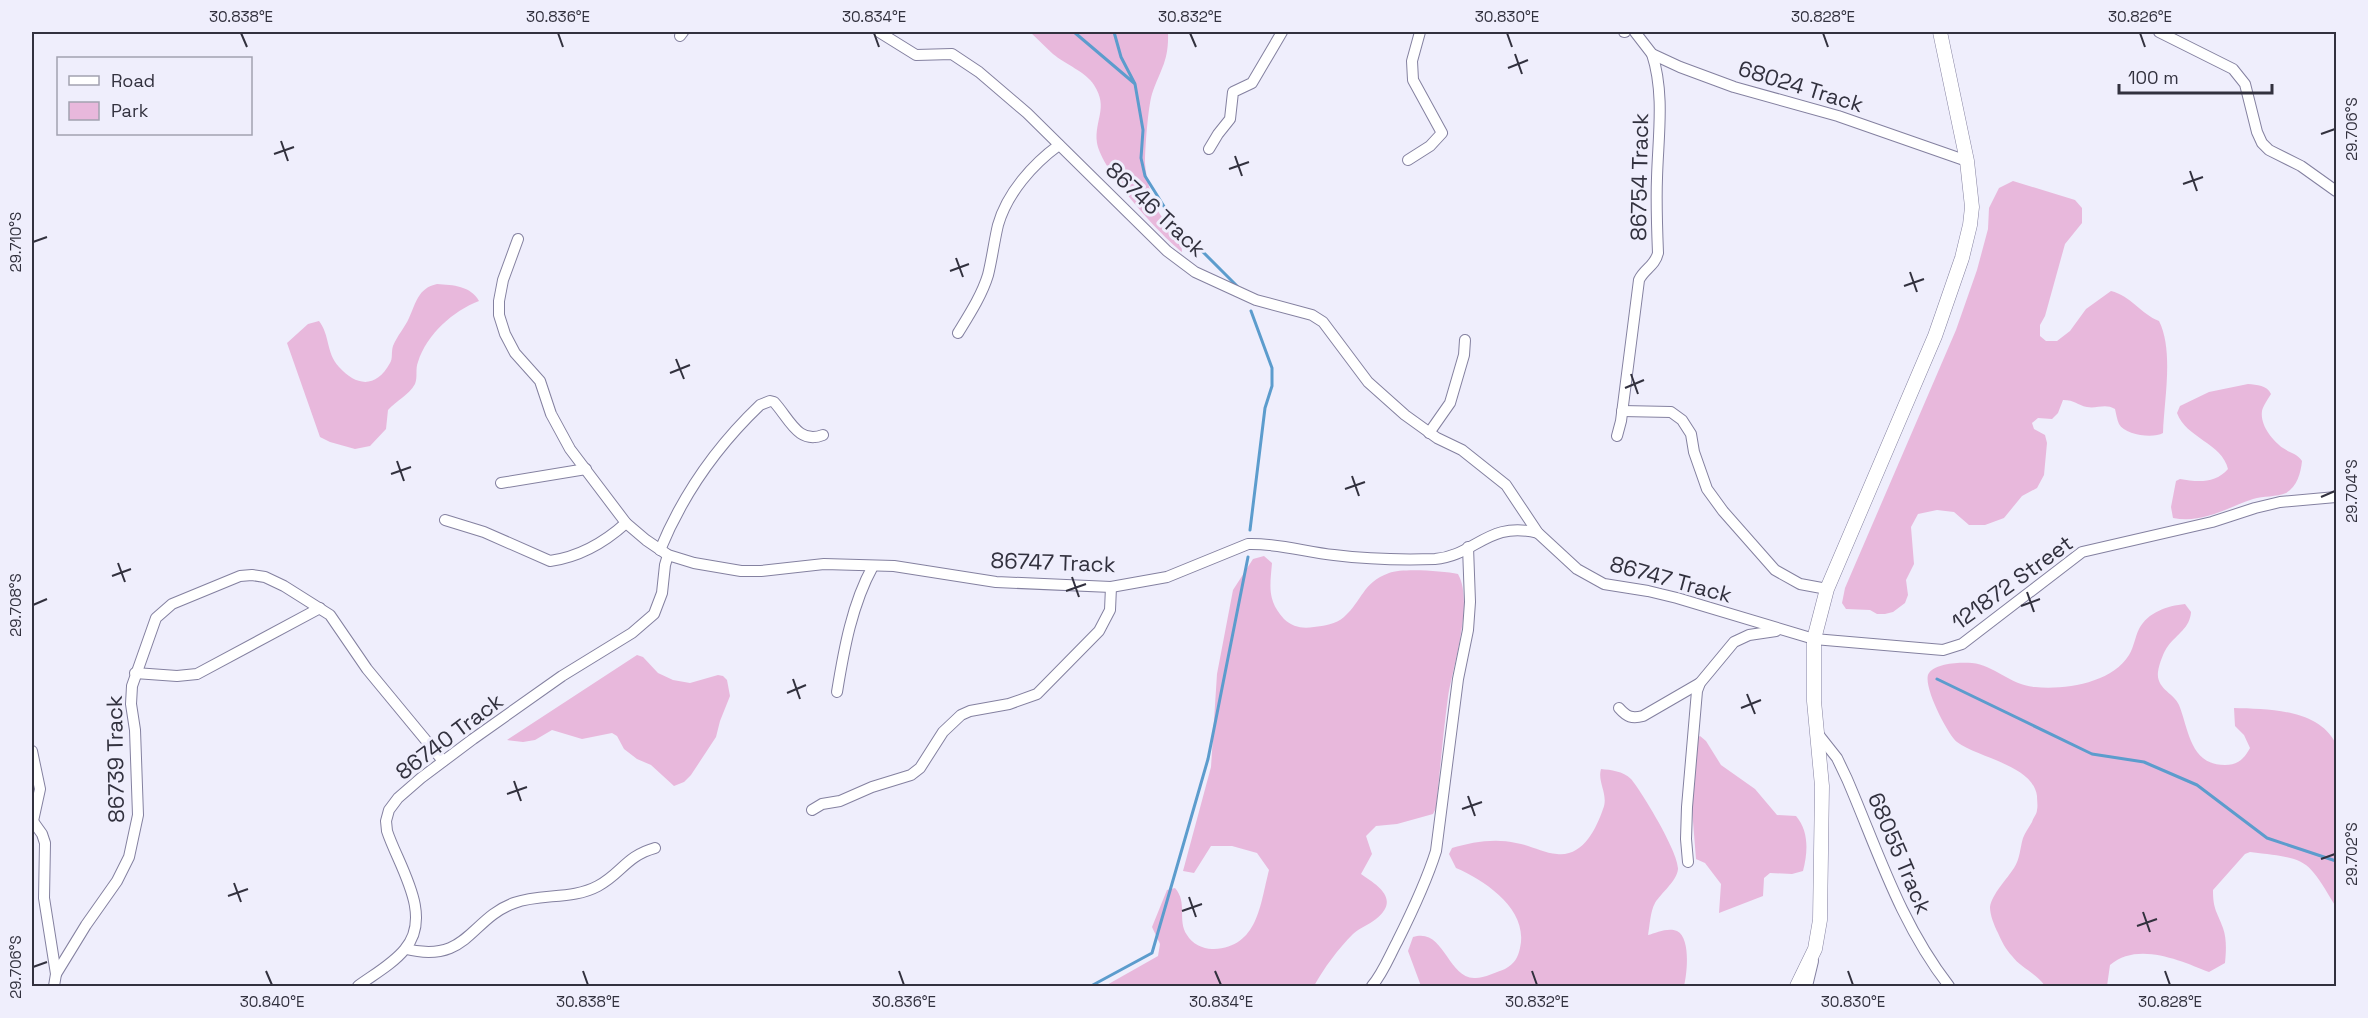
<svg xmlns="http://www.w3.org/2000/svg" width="2368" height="1018" font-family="'Space Grotesk',sans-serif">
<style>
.green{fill:#e8b8dc}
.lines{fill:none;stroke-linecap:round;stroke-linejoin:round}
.stream{stroke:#5c9ccd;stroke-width:3}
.minor-casing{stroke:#8481a0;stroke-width:12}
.tertiary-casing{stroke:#8481a0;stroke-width:15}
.minor{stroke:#fff;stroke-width:10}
.tertiary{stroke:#fff;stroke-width:14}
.ticks{fill:none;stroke:#32313e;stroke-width:2}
.labels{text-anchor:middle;stroke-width:6;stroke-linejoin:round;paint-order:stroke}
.street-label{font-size:22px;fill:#32313e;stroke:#efeefc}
.neatline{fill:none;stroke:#32313e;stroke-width:2}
.ticks-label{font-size:15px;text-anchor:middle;fill:#32313e}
</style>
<rect width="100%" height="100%" fill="#efeefc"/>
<!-- green -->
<g class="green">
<path d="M 1030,32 L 1168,32 C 1169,61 1161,68 1152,94 C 1148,107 1145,149 1145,163 C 1146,177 1151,197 1157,209 C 1163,222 1183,238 1182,252 C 1159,234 1102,171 1097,143 C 1094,120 1109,108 1094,85 C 1086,72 1065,64 1053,54 C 1045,47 1038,39 1030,32 Z"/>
<path d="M 2013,181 L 2075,200 L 2082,208 L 2082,223 L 2065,244 L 2045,316 L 2040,325 L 2040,336 L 2046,341 L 2057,341 L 2070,331 L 2086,309 L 2111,291 C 2131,296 2141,314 2159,321 C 2174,351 2164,400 2163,433 C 2153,439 2125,435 2119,424 C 2117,420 2116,413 2115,409 C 2105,403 2097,409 2087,407 C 2077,405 2075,400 2063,400 L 2058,413 L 2052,419 L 2038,418 L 2032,423 L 2034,429 L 2045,435 L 2047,443 L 2044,475 L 2037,488 L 2022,496 L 2004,518 L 1985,525 L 1969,525 L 1954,512 L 1937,510 L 1918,514 L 1911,527 L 1914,564 L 1906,580 L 1908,595 L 1905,603 L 1893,612 L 1885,614 L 1877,614 L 1870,610 L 1846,609 L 1842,603 L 1845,588 L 1956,330 L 1977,270 L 1988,229 L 1989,208 L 1999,188 Z"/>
<path d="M 437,284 C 453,285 471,286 479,301 C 453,311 427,334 418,362 C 415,369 418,377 415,384 C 408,396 397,400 388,410 L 386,429 L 370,446 L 355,449 L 330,442 L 320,437 L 287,343 L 308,324 L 319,321 C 330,335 326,353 339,367 C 356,386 376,389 390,363 C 393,359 391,352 393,346 C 397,336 405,327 409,318 C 416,303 418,288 437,284 Z"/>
<path d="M 2248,384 C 2257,385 2267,385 2271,394 C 2268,399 2263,406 2262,411 C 2260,425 2272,440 2283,448 C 2290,453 2297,453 2302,461 C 2301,472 2297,487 2286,493 C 2277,497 2263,496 2253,499 C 2226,508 2202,524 2173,518 L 2171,507 L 2176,481 L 2180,479 C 2197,482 2215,484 2228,469 C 2222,443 2186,438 2177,413 L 2180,406 L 2209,392 Z"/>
<path d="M 1264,556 L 1272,563 C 1270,587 1267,600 1284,619 C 1293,627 1302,629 1314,627 C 1324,626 1336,624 1344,617 C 1363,600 1362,583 1389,573 C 1403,568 1443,571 1458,574 C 1474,602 1453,666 1448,697 C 1443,734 1440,771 1436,808 L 1433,814 L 1397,824 L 1376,826 L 1366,836 L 1372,854 L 1361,874 C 1377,885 1401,899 1376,919 C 1369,925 1359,928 1353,934 C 1338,949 1324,968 1314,986 L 1105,986 L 1158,956 L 1160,944 L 1152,927 L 1167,890 L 1175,888 C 1188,903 1177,920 1187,935 C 1192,944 1205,950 1214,949 C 1258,947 1260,905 1269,870 L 1257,853 L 1232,846 L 1211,846 L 1194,873 L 1183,871 L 1211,767 L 1217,674 L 1233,590 L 1253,559 Z"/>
<path d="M 2185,604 L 2191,612 C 2190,628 2177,634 2168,646 C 2164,651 2159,664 2158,672 C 2156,689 2174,693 2179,705 C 2189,730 2190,765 2225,765 C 2238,765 2244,759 2250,748 L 2244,735 L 2235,726 L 2234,708 C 2269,709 2319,709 2336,744 L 2336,907 C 2306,857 2308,859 2250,852 L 2245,854 L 2213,890 C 2213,910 2217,911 2223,928 C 2227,939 2226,952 2225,963 L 2209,972 C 2181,961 2138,941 2110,965 L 2107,986 L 2045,986 C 2036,973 2021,968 2012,956 C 2006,950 2001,940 1998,933 C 1994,925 1990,915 1990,907 C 1992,894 2007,879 2014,868 C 2020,859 2020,848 2023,838 C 2025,833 2029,827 2032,822 C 2033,818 2037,814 2037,810 C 2038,806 2037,800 2037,796 C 2033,765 1978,758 1957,742 C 1948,735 1921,683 1929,673 C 1936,663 1961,662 1972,663 C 1994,665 2010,685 2035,687 C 2065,690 2112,683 2129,655 C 2134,647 2135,637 2139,629 C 2148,612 2167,606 2185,604 Z"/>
<polygon points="637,655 643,657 658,673 673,680 690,683 718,675 723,676 727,680 730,696 720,721 716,737 691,775 684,782 674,786 651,765 637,759 624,749 617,736 612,733 582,739 552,730 535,740 523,742 507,740"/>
<path d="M 1700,736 L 1706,741 L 1721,765 L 1755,789 L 1777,815 L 1796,816 C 1809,831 1808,852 1803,871 L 1792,874 L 1770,873 L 1764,878 L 1763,896 L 1719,913 L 1721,884 L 1705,863 L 1696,859 L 1692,809 L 1697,738 Z"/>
<path d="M 1601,769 C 1611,770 1623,771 1631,779 C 1642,792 1679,853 1678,869 C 1677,881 1661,893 1655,903 C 1650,912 1650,925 1648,935 C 1656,933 1668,927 1677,931 C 1691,938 1687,974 1684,986 L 1421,986 L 1408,951 L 1413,937 C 1444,927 1447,977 1474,978 C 1482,979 1497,972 1505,969 C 1514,964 1518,958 1520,948 C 1529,910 1486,881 1456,868 L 1449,854 L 1452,848 C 1472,842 1495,838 1516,843 C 1530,845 1543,853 1557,854 C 1583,857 1596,829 1603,809 C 1609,795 1597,782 1601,769 Z"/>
</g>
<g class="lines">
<!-- stream -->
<g class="stream">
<polyline points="1074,32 1134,83"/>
<polyline points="1114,32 1121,57 1135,84 1143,130 1141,158 1145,176 1175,224 1238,287"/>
<polyline points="1250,530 1265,408 1272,386 1272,368 1251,311"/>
<polyline points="1937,679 2092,754 2144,762 2197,785 2267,838 2336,861"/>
<polyline points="1091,986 1152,953 1208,759 1248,557"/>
</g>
<!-- minor casing -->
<g class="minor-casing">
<g id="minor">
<polyline points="879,32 916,55 952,54 979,72 1027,113 1167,251 1195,272 1256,300 1312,315 1323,322 1368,382 1405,415 1437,438 1462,450 1506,485 1538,533 1577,569 1604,584 1648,591 1677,598 1814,639 1943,650 1962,644 2082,552 2212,522 2255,508 2280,502 2336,497"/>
<polyline points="1624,32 1625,32"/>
<polyline points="1635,32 1652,54 1680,67 1734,87 1838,116 1967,161"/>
<polyline points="2159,32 2233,69 2245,84 2257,132 2262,143 2269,150 2301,166 2336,191"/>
<polyline points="680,36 683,32"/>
<polyline points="1209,149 1218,134 1230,119 1233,92 1252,83 1282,32"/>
<polyline points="1408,160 1430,146 1442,133 1413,80 1412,61 1420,32"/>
<path d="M 518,239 L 503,280 L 499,301 L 499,315 L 505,334 L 515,353 L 540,381 L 551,414 L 570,449 L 626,523 L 646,540 L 668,555 L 694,563 L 741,571 L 761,571 L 824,564 L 894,566 L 996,582 L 1111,587 L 1167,577 L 1248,544 C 1277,543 1306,552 1334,555 C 1366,559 1402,560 1435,559 C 1475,556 1488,520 1538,533"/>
<path d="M 958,333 C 969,315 982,295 988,275 C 992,259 994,242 998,225 C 1007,193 1033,164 1059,145"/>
<polyline points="1622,411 1671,412 1682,420 1691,434 1694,452 1707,489 1723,511 1775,570 1800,584 1827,589"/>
<polyline points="1429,433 1450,403 1464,355 1465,340"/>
<path d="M 1617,436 L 1621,421 L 1639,280 C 1644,269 1655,266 1658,253 C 1657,228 1656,203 1657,178 C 1658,137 1665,94 1652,54"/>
<polyline points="501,483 586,469"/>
<path d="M 445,520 L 484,532 L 550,561 C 579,557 605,542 626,523"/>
<path d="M 660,550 C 683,494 717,446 760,405 L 770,401 L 774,402 C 789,418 798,445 823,435"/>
<polyline points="135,673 177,676 197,674 320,608"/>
<path d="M 837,692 C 844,649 852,604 873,566"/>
<path d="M 1619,708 C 1627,717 1632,719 1643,716 L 1700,683"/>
<path d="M 1818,734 L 1837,758 L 1847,779 C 1878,851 1900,923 1949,986"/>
<polyline points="32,751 40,789 33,821"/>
<polyline points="812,810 822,804 840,801 872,787 911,775 920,768 943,732 961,715 970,711 1009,704 1037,694 1099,631 1110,610 1111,587"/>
<polyline points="32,820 42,834 45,843 44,898 56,974 54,986"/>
<polyline points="1688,862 1686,839 1687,807 1697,691 1700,683 1734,642 1749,635 1776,631"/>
<path d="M 406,949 C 468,964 470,919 514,903 C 541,893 572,900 598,886 C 621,874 626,856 655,848"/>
<polyline points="56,974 86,925 117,881 129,857 138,815 135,730 131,704 132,686 156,618 172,604 240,576 252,575 265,577 284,586 330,615 367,669 443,761"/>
<path d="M 358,986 C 373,975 393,964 405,949 C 434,915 398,865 387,831 L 386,821 L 389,810 L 398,798 L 421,778 L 473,739 L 562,676 L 632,633 L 654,614 L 662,593 L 665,565 L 668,555"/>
<path d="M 1372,986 C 1383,973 1389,957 1397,942 C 1412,912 1426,883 1436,851 L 1458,679 L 1468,630 L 1470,602 L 1468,547"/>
<polyline points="1807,986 1813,961"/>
</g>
</g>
<!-- tertiary casing -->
<g class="tertiary-casing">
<polyline id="tertiary" points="1797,986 1815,949 1820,920 1822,786 1814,701 1814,639 1827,589 1935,336 1962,258 1970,225 1972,207 1967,161 1940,32"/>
</g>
<!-- minor -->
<use href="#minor" class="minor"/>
<!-- tertiary -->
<use href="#tertiary" class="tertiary"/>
</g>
<!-- ticks -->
<path class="ticks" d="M 241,33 L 247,47M 558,33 L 563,47M 874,33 L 879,47M 1190,33 L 1196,47M 1507,33 L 1512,47M 1823,33 L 1828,47M 2140,33 L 2145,47M 1515,54 L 1522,74M 1508,68 L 1528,60M 2321,134 L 2335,129M 281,141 L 288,161M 274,154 L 294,147M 1235,156 L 1242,176M 1229,169 L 1249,162M 2190,171 L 2197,191M 2183,184 L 2203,177M 33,242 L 47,237M 956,258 L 963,277M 950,271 L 969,264M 1910,272 L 1917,292M 1904,286 L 1924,279M 676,359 L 684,379M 670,373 L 690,365M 1631,374 L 1638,394M 1625,388 L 1644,380M 397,461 L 404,481M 391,474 L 411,467M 1352,476 L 1359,496M 1345,489 L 1365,482M 2321,497 L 2335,491M 118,563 L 125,582M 112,576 L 131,569M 1072,577 L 1079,597M 1066,591 L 1086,584M 2027,592 L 2034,612M 33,605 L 47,599M 2021,606 L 2040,599M 793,679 L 800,699M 787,693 L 806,685M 1747,694 L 1755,714M 1741,708 L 1761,700M 514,781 L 521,801M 507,794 L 527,787M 1468,796 L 1475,816M 1462,809 L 1482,802M 2321,859 L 2335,854M 234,883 L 241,902M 228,896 L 248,889M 1189,897 L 1196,917M 1182,911 L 1202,904M 2143,912 L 2150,932M 2137,926 L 2157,919M 33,967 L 47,962M 266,971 L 272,985M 583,971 L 588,985M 899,971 L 904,985M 1215,971 L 1221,985M 1532,971 L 1537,985M 1848,971 L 1853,985M 2165,971 L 2170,985"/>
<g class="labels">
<!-- street labels -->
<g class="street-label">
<text transform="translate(1801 86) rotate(17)" y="8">68024 Track</text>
<text transform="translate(1639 177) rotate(-89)" y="8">86754 Track</text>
<text transform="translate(1156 209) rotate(43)" y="8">86746 Track</text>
<text transform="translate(1053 562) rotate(2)" y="8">86747 Track</text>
<text transform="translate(1671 579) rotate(15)" y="8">86747 Track</text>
<text transform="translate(2012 582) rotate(-36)" y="8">121872 Street</text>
<text transform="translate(449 736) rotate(-37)" y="8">86740 Track</text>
<text transform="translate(115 759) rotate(-91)" y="8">86739 Track</text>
<text transform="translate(1900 853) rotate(67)" y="8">68055 Track</text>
</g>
</g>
<!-- border -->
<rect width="2368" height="1018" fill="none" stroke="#efeefc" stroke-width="66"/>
<!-- legend -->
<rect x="57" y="57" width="195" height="78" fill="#efeefc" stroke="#a3a2b0" stroke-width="1.5"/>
<rect x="69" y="76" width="30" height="9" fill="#ffffff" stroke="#a3a2b0" stroke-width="1.5"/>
<text x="111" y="87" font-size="18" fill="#32313e">Road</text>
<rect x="69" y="102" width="30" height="18" fill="#e8b8dc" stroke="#a3a2b0" stroke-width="1.5"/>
<text x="111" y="117" font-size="18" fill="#32313e">Park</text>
<!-- scale -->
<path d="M2119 84v9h153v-9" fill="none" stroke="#32313e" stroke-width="3"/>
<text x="2128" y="84" font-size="18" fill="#32313e" stroke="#efeefc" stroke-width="4.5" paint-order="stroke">100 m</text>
<rect x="33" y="33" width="2302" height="952" class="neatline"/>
<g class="ticks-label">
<text x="241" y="22">30.838°E</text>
<text x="558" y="22">30.836°E</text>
<text x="874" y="22">30.834°E</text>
<text x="1190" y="22">30.832°E</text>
<text x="1507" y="22">30.830°E</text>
<text x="1823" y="22">30.828°E</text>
<text x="2140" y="22">30.826°E</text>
<text transform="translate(2352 129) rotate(-90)" y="5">29.706°S</text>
<text transform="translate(16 242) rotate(-90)" y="5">29.710°S</text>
<text transform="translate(2352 491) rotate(-90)" y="5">29.704°S</text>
<text transform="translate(16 605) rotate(-90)" y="5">29.708°S</text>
<text transform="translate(2352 854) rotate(-90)" y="5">29.702°S</text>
<text transform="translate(16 967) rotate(-90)" y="5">29.706°S</text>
<text x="272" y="1007">30.840°E</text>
<text x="588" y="1007">30.838°E</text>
<text x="904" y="1007">30.836°E</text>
<text x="1221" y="1007">30.834°E</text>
<text x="1537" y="1007">30.832°E</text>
<text x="1853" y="1007">30.830°E</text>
<text x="2170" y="1007">30.828°E</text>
</g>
</svg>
